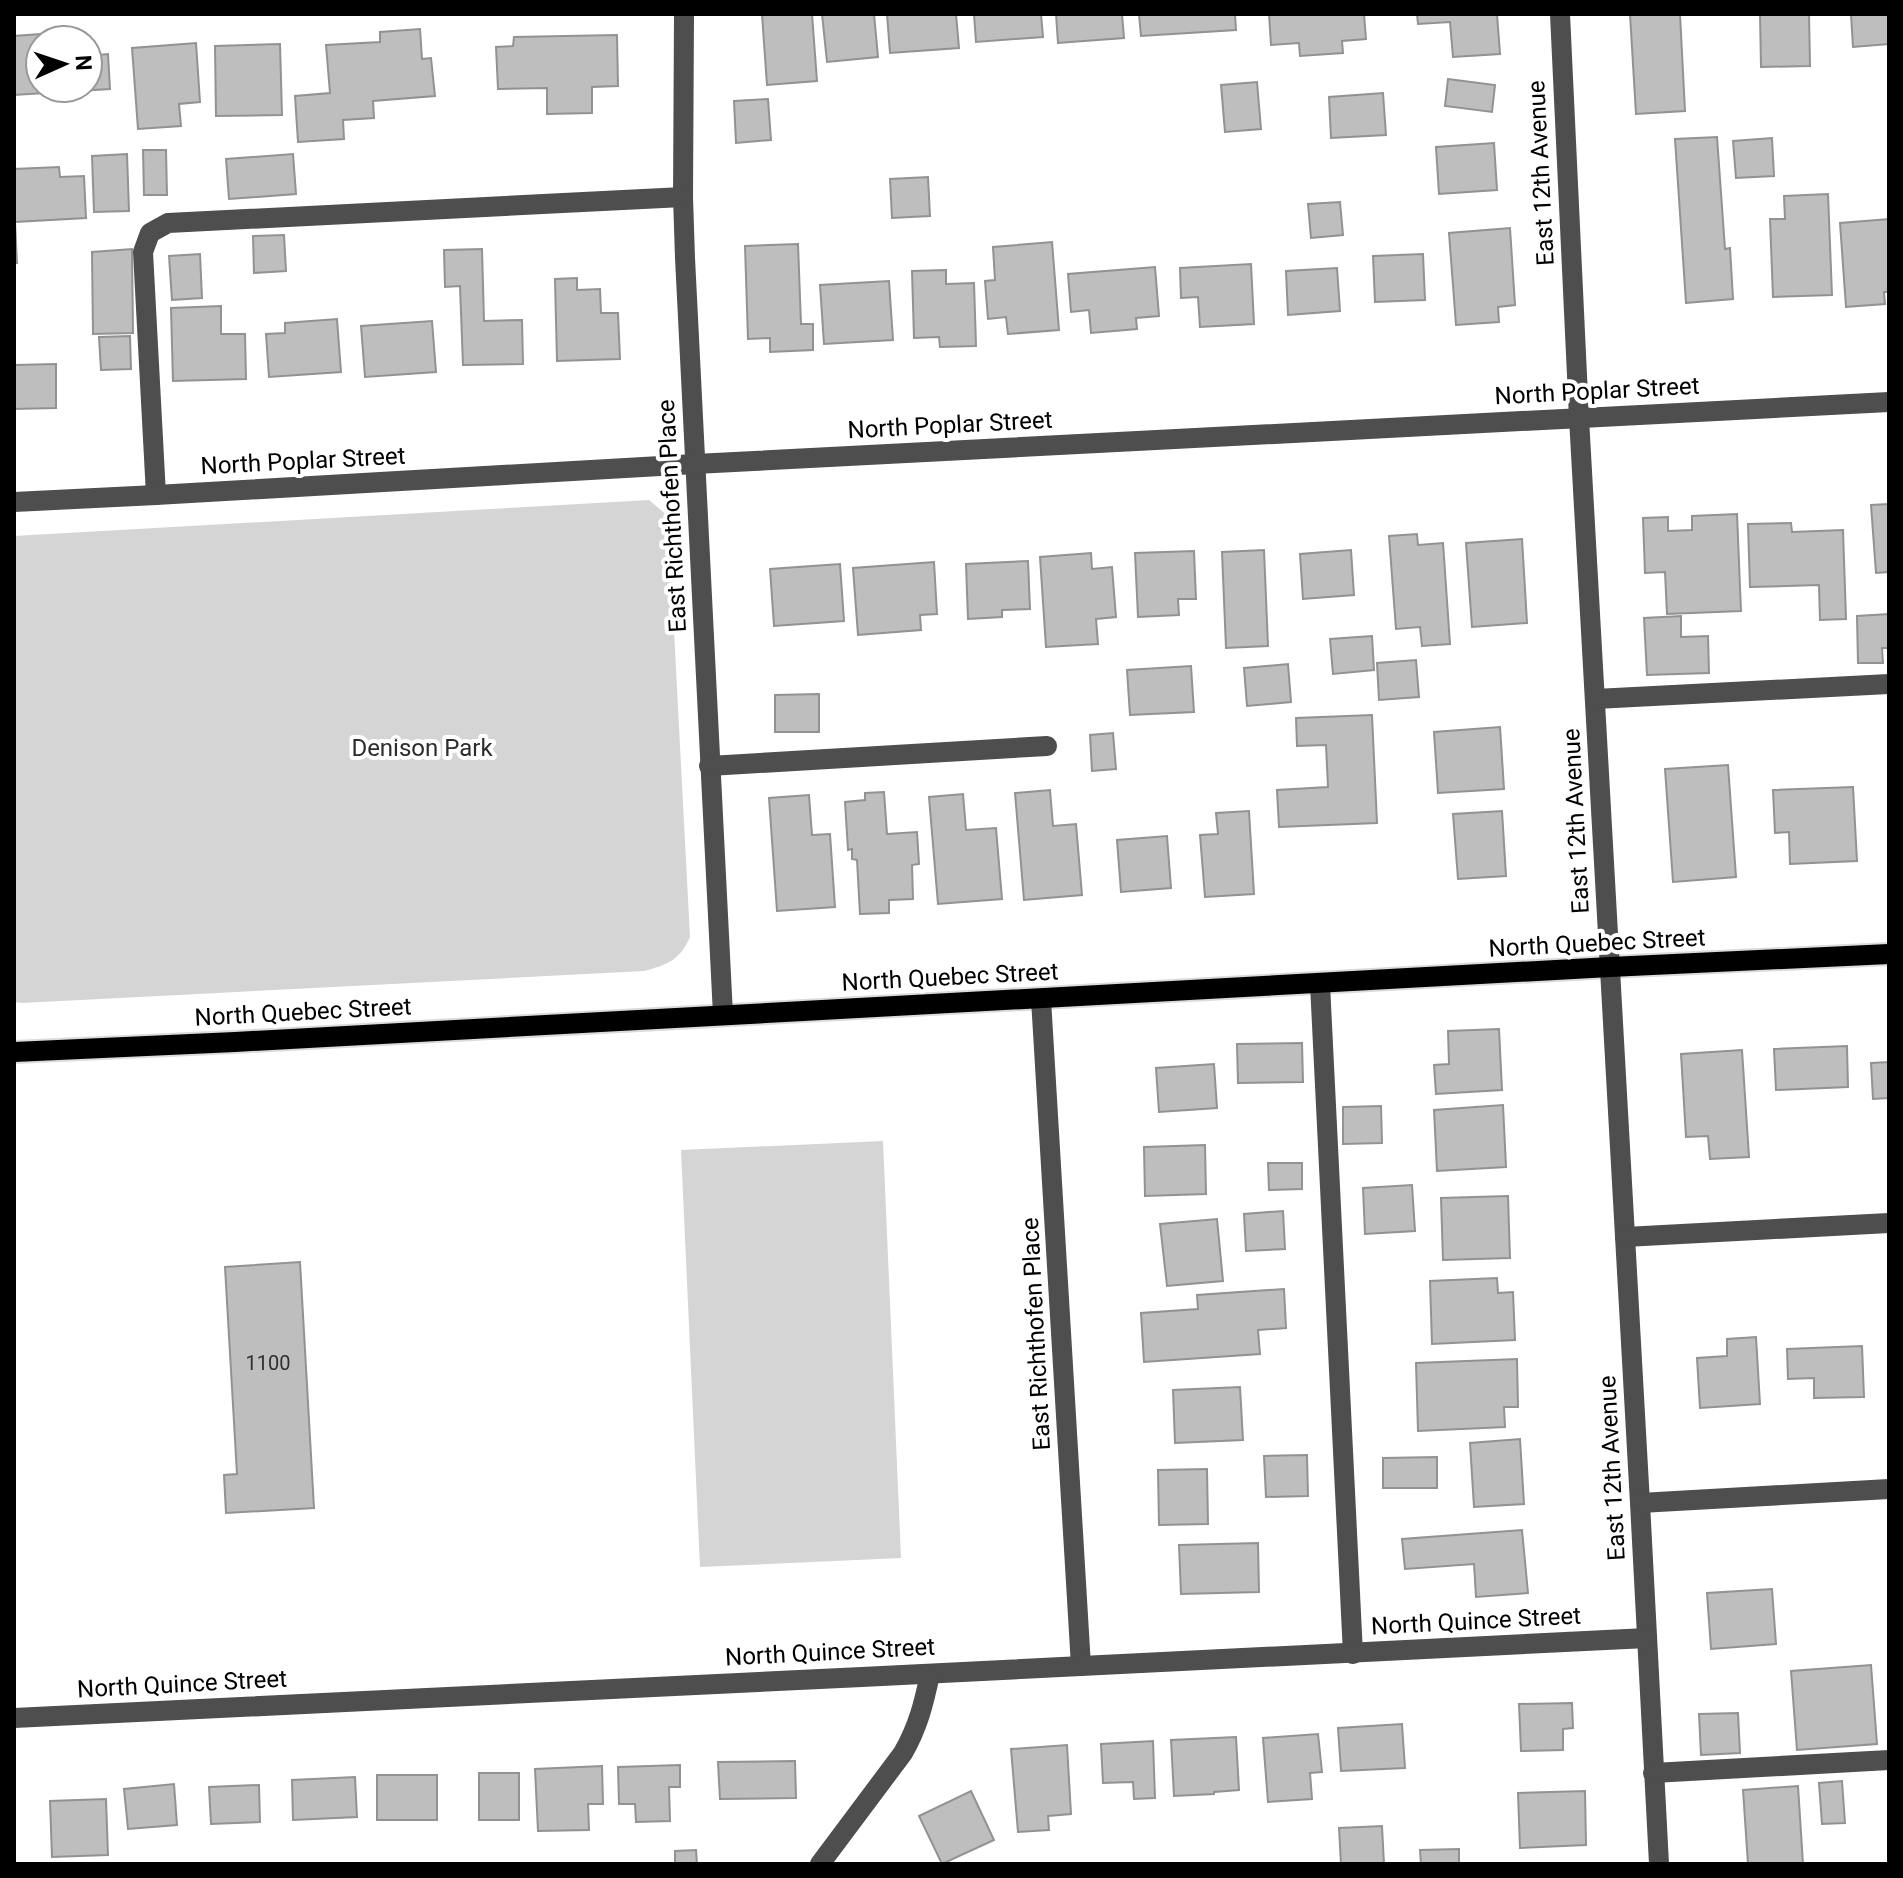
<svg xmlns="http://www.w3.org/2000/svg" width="1903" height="1878" font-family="Roboto,sans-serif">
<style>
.green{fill:#d5d5d5}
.building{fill:#bebebe;stroke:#929292;stroke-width:2}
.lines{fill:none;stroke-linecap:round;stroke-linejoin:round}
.major-casing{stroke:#dbdbdb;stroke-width:24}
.minor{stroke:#4e4e4e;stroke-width:20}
.major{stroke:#000;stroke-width:20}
.labels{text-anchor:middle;stroke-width:8;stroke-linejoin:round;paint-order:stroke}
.number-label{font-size:20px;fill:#303030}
.street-label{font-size:24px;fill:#000;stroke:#fff}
.park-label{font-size:24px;fill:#2c2c2c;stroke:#fff}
</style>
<rect width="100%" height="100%" fill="#fff"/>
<!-- green -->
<g class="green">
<path d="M 649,500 L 668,516 L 690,937 C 680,960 667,965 644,971 L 22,1003 L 14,1002 L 14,536 Z"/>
<polygon points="883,1141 901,1558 700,1567 681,1150"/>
</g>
<!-- building -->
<g class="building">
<polygon points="762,14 812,14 817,81 767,85"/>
<polygon points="822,14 874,14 878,57 827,62"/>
<polygon points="887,14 956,14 959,48 890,53"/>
<polygon points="974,14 1041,14 1043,37 976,42"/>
<polygon points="1056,14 1122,14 1124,38 1058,43"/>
<polygon points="1139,14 1235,14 1236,30 1141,36"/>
<polygon points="1269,14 1364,14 1366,39 1342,41 1343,53 1300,56 1299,43 1271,45"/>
<polygon points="1417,14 1497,14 1500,54 1453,57 1450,22 1418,24"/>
<polygon points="1630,14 1680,14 1685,111 1636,114"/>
<polygon points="1760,14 1809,14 1810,66 1761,67"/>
<polygon points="1851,14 1889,14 1889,44 1853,47"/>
<polygon points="420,29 422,59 431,58 435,96 373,101 374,118 343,120 344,139 298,142 295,96 330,93 326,45 380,42 380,32"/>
<polygon points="81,31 82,40 40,40 40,88 88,88 88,56 108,54 110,89 14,95 14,36"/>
<polygon points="617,35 618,86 592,87 592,113 547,114 547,88 498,89 496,47 513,46 514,37"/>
<polygon points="196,43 200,102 179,104 181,126 138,129 132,48"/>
<polygon points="280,44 282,115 216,116 215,46"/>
<polygon points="1448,79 1495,85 1492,112 1445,106"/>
<polygon points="1257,82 1261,129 1225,132 1221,85"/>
<polygon points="1383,93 1386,135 1331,138 1329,97"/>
<polygon points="768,99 771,140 736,143 734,101"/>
<polygon points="1717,137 1725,249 1730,248 1733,299 1686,303 1675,139"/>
<polygon points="1772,138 1774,176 1736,178 1733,141"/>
<polygon points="1494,143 1497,190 1439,194 1436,147"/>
<polygon points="143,150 166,150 167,195 144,195"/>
<polygon points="127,154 129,211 94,212 92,156"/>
<polygon points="293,154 296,194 229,199 226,159"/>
<polygon points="59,167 60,177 84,176 86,218 15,222 17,263 14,263 14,169"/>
<polygon points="928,177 930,216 892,218 890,179"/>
<polygon points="1828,194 1832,295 1773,297 1770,219 1785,219 1784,196"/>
<polygon points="1340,202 1343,235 1311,238 1308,204"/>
<polygon points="1889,219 1889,292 1884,292 1885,304 1846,307 1840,223"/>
<polygon points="1510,228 1515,305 1498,307 1499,322 1456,325 1449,233"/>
<polygon points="284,235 286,271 254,273 253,236"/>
<polygon points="1052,242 1059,330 1008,334 1006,317 988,319 985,281 995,280 993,247"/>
<polygon points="798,244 801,324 813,324 813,350 770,352 770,338 748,339 745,246"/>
<polygon points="132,249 133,333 93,334 92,252"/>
<polygon points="482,249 484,321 522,320 523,364 463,365 460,286 445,287 444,250"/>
<polygon points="200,254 202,298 172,300 169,256"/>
<polygon points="1423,254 1425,300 1375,302 1373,256"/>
<polygon points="1251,264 1254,324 1200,327 1198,297 1181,298 1180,268"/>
<polygon points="1155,267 1159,316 1136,318 1137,329 1091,333 1089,310 1071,312 1068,274"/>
<polygon points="1337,268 1340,311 1288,315 1286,271"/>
<polygon points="946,270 946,284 974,283 976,346 940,347 939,337 914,338 912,271"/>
<polygon points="577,278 577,290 600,289 601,313 618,313 620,359 557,361 555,279"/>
<polygon points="889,281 893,340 824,344 820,285"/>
<polygon points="221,306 221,334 245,334 246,379 173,381 171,308"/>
<polygon points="337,319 341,372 269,377 266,334 285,333 285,323"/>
<polygon points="432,321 436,372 365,377 361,326"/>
<polygon points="130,336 131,369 101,370 99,337"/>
<polygon points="56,364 56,408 14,409 14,365"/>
<polygon points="1889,504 1889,572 1876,573 1871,505"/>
<polygon points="1737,514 1741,611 1667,614 1665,572 1645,573 1643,518 1668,517 1668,531 1692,530 1692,516"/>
<polygon points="1791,523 1792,532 1843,530 1846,619 1820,620 1819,585 1750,587 1748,524"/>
<polygon points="1417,534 1418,545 1443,543 1450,644 1422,646 1420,627 1396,629 1389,536"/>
<polygon points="1522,539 1527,623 1472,627 1466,543"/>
<polygon points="1264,550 1268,646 1226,648 1222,552"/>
<polygon points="1351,550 1354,595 1303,599 1300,554"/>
<polygon points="1194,551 1196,599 1178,599 1179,615 1138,617 1135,553"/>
<polygon points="1091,553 1092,569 1112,567 1116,617 1096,619 1098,644 1046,647 1040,557"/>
<polygon points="1028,561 1030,609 1002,610 1002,617 968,619 966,564"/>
<polygon points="934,562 937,614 920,615 921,630 858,635 853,568"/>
<polygon points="840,564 844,621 774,626 770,569"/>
<polygon points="1889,614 1889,648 1882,648 1883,663 1858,663 1857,616"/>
<polygon points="1681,616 1681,637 1708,636 1709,673 1647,675 1644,618"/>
<polygon points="1372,636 1374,670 1333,674 1330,639"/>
<polygon points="1416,660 1419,697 1379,700 1377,663"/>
<polygon points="1288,664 1291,702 1247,706 1244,668"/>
<polygon points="1191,666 1194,712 1130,715 1127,670"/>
<polygon points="819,694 819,732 775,732 775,695"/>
<polygon points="1372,715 1377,823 1279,827 1277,790 1328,787 1326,745 1297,746 1296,718"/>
<polygon points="1500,727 1504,789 1438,793 1434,732"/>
<polygon points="1113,733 1116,769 1092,771 1090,735"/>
<polygon points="1728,765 1736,877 1673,882 1665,769"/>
<polygon points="1853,787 1857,861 1790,864 1789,832 1775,833 1773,790"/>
<polygon points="1050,790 1053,826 1076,824 1082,895 1024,900 1015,793"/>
<polygon points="884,792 887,834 917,832 919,864 912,865 913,899 889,900 889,913 860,914 857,860 852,859 852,849 848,850 845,802 865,800 865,793"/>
<polygon points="963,794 966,830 996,828 1002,899 938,904 929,797"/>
<polygon points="809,795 812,835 830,834 835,907 777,911 769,798"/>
<polygon points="1249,811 1254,894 1205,897 1200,835 1218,834 1216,813"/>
<polygon points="1502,811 1506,876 1458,879 1453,814"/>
<polygon points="1167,836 1171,888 1121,892 1117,840"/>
<polygon points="1499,1029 1502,1090 1436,1094 1434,1065 1449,1064 1448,1031"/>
<polygon points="1302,1043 1303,1082 1238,1083 1237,1044"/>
<polygon points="1847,1046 1848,1087 1776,1090 1774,1049"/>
<polygon points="1742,1050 1749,1157 1710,1159 1708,1136 1686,1137 1681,1054"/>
<polygon points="1889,1062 1889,1098 1873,1099 1871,1063"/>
<polygon points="1214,1064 1217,1108 1159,1112 1156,1068"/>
<polygon points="1503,1105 1506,1167 1437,1171 1434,1110"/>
<polygon points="1381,1106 1382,1143 1343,1144 1343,1107"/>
<polygon points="1205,1145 1206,1194 1145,1196 1144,1147"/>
<polygon points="1268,1163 1302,1163 1302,1189 1269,1190"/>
<polygon points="1412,1185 1415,1231 1365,1234 1363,1188"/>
<polygon points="1508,1196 1510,1258 1443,1260 1441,1198"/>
<polygon points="1283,1211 1285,1249 1246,1251 1244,1214"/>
<polygon points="1217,1219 1223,1281 1167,1286 1160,1224"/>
<polygon points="300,1262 314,1508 226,1513 224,1475 237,1474 225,1267"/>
<polygon points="1497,1278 1498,1293 1513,1292 1515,1340 1432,1344 1430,1281"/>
<polygon points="1284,1289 1286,1328 1258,1330 1260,1354 1144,1362 1141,1313 1198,1309 1197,1295"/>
<polygon points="1756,1337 1760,1404 1700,1408 1697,1358 1727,1356 1727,1339"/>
<polygon points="1862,1346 1864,1397 1814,1398 1814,1378 1788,1379 1787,1349"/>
<polygon points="1517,1359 1518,1407 1504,1407 1505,1427 1418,1431 1416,1363"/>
<polygon points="1240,1387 1243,1440 1175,1443 1173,1390"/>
<polygon points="1520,1439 1524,1504 1474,1507 1470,1443"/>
<polygon points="1307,1455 1308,1496 1266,1497 1264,1456"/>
<polygon points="1437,1457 1437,1488 1383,1488 1383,1458"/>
<polygon points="1207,1469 1208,1524 1159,1525 1158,1470"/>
<polygon points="1522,1530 1528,1593 1476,1597 1474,1564 1405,1569 1402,1539"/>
<polygon points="1258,1543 1259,1592 1181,1594 1179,1545"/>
<polygon points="1772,1589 1776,1644 1711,1649 1707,1593"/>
<polygon points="1871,1665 1877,1744 1797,1750 1791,1671"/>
<polygon points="1572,1703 1573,1728 1563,1729 1563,1750 1521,1751 1519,1704"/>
<polygon points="1738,1713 1740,1753 1701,1755 1699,1714"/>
<polygon points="1402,1724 1405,1768 1341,1771 1338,1728"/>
<polygon points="1318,1734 1322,1772 1310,1773 1312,1799 1268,1802 1263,1738"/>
<polygon points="1236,1737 1239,1790 1214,1792 1214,1794 1174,1796 1171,1740"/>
<polygon points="1153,1741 1155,1798 1134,1799 1133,1782 1103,1783 1101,1744"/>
<polygon points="1067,1745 1071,1814 1048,1816 1049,1830 1018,1832 1011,1749"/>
<polygon points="795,1761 796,1798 720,1799 718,1762"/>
<polygon points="680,1765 680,1787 669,1787 670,1821 636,1822 635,1804 619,1804 618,1767"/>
<polygon points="602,1766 603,1804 588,1804 589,1830 538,1831 535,1769"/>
<rect x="479" y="1773" width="40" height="47"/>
<rect x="377" y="1775" width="60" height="45"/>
<polygon points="355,1777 357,1817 293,1820 292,1780"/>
<polygon points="1842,1781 1845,1823 1822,1824 1819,1783"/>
<polygon points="174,1784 177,1825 128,1829 124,1789"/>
<polygon points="259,1785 260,1822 211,1824 209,1787"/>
<polygon points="1798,1786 1803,1864 1748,1864 1743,1790"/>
<polygon points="971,1791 994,1840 942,1864 919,1816"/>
<polygon points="1585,1791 1586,1845 1520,1848 1518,1793"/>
<polygon points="106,1799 108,1855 52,1857 50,1801"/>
<polygon points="1382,1826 1384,1864 1341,1864 1339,1828"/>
<polygon points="1459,1849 1459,1864 1421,1864 1420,1850"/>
<polygon points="696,1850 697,1864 675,1864 675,1851"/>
</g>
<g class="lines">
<!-- major casing -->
<g class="major-casing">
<polyline id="major" points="14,1052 235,1042 1610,967 1889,954"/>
</g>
<!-- minor -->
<g class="minor">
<polyline points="684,14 683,197 685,258 723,1015"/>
<polyline points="1560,14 1579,418 1640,1503 1659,1864"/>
<polyline points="156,495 143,252 150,233 168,223 683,197"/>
<polyline points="14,502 156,495 695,464 1889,402"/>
<polyline points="1595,699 1889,684"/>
<polyline points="709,766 1047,746"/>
<polyline points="1320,984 1353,1654"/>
<polyline points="1041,999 1081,1666"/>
<polyline points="1625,1237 1889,1223"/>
<polyline points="1640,1503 1889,1489"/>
<path d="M 14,1718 C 558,1689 1103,1668 1647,1638"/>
<polyline points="1653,1773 1889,1760"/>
<path d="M 820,1864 L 903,1753 C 918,1727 924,1703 930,1674"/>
</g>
<!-- major -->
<use href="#major" class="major"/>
</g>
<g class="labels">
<!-- number labels -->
<g class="number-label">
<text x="268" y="1370">1100</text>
</g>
<!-- street labels -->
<g class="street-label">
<text transform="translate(1541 173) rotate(-93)" y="8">East 12th Avenue</text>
<text transform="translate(1597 391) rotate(-3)" y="8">North Poplar Street</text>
<text transform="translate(950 425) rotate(-3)" y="8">North Poplar Street</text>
<text transform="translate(303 461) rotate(-3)" y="8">North Poplar Street</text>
<text transform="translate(672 516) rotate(-93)" y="8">East Richthofen Place</text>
<text transform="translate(1576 821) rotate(-93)" y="8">East 12th Avenue</text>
<text transform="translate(1597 943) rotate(-3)" y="8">North Quebec Street</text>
<text transform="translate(950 977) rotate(-3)" y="8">North Quebec Street</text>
<text transform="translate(303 1012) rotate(-3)" y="8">North Quebec Street</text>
<text transform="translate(1036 1334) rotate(-93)" y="8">East Richthofen Place</text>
<text transform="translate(1612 1468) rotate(-93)" y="8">East 12th Avenue</text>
<text transform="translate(1476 1621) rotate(-3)" y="8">North Quince Street</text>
<text transform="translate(830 1652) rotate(-3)" y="8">North Quince Street</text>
<text transform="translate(182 1684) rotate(-3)" y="8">North Quince Street</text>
</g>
<!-- park labels -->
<g class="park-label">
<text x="422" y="756">Denison Park</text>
</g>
</g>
<!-- border -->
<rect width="1903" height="1878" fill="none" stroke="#000000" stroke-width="32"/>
<!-- north arrow -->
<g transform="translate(64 64) rotate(87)"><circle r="38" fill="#ffffff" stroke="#999999" stroke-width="2"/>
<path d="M0-6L14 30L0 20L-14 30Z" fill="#000000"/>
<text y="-12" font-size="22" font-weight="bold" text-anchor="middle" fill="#000000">N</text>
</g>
</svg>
